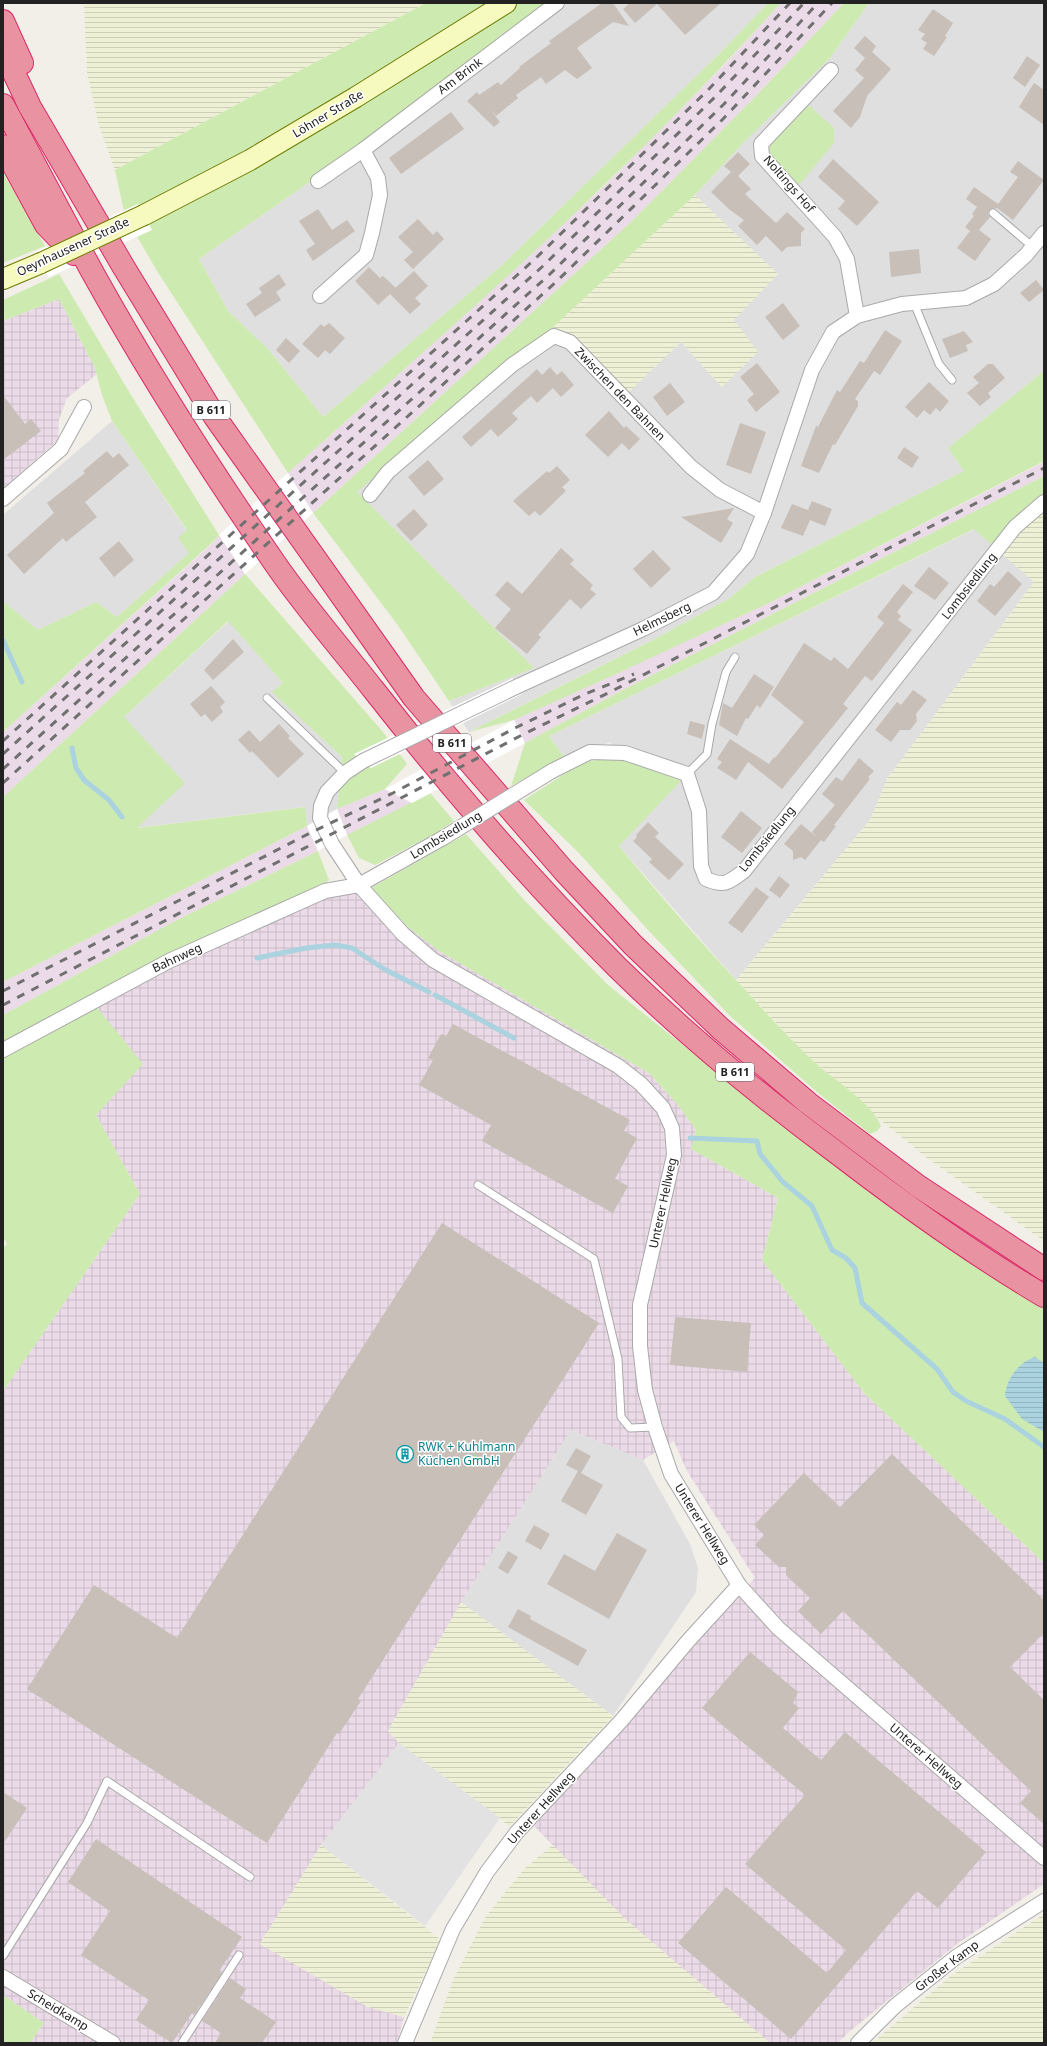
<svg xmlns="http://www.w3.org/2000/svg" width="1047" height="2046" font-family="'Noto Sans',sans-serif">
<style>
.residential{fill:#e0dfdf}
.industrial{fill:url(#industrial-grid)}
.railway{fill:#ebdbe8}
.farmland{fill:url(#farmland-rules)}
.grass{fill:#cdebb0}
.parking{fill:#e2e2e2}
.water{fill:url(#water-rules)}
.pier{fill:#fff}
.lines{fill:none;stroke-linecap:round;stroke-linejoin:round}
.stream{stroke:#aad3df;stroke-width:5}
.building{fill:#c7bfb8}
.lane-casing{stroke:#a9a9a9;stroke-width:9}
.street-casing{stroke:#a9a9a9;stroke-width:16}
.secondary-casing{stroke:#707d05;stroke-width:22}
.highway-casing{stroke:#dc2a67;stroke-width:24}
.lane{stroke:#fff;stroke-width:7}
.street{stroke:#fff;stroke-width:14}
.secondary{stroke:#f7fabf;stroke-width:20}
.highway{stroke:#e892a2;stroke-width:22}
.rail{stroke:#707070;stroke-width:3;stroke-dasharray:8 8;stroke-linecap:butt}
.street-bridge-casing{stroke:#a9a9a9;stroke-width:16;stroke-linecap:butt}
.secondary-bridge-casing{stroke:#707d05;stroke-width:22;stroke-linecap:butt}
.street-bridge{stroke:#fff;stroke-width:14}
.secondary-bridge{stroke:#f7fabf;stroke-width:20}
.labels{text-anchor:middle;stroke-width:3;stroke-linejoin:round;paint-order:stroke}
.shield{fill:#fff;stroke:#646464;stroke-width:1}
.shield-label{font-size:11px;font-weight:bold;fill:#222}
.street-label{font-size:12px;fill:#222;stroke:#fff}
.culture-label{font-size:12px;fill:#0d838f;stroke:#fff;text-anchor:start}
</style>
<defs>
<pattern id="industrial-grid" width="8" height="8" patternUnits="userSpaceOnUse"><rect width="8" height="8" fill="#ebdbe8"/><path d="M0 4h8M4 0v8" fill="none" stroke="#c9bcc7"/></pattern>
<pattern id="farmland-rules" width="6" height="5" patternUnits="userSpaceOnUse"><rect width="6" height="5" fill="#eef0d5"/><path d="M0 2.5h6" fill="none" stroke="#ccceb7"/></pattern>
<pattern id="water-rules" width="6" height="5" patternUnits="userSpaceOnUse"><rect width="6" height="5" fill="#aad3df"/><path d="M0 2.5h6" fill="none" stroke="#92b5bf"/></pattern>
</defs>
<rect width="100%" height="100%" fill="#f2efe9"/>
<!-- residential -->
<g class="residential">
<polygon points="548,3 768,3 720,53 501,266 323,417 268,349 228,311 199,259 318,176"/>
<polygon points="869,3 1044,3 1044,371 948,448 964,471 755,577 730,598 651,641 469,732 449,701 533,668 356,492 508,361 550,330 574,338 681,342 722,387 733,320 777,274 695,195 742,144 830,58"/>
<polygon points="112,421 187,531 189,553 117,617 96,602 38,630 3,601 3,515"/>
<polygon points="975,529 1034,582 887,779 870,820 736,980 619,846 681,780 613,758 611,742 564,757 549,736"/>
<polygon points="229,621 283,683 273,692 342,757 337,809 307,826 304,807 136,828 124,717"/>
<polygon points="571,1430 643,1460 690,1544 698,1568 696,1592 613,1716 461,1602"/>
</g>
<!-- industrial -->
<g class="industrial">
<polygon points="59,299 95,368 97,374 67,398 59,419 58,440 3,489 3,321"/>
<polygon points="323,886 371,888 408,927 439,951 649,1073 678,1105 696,1130 691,1149 778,1198 762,1260 865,1394 1044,1563 1044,1884 957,1944 850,2031 838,2043 770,2043 624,1918 534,1826 693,1643 755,1578 687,1471 674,1441 643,1460 571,1430 461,1602 388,1731 399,1743 321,1845 260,1944 368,2007 404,2017 397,2043 30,2043 44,2023 3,1995 3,1391 140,1194 96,1115 95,1005 89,996 203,939"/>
</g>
<!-- railway -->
<g class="railway">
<polygon points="781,3 844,3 755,97 632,221 313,513 288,473 472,308 602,188 727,62"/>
<polygon points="1044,462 1044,476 619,692 525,743 514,720 769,603"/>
<polygon points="219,535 245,574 3,797 3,732 214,542"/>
<polygon points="385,789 412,803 347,835 337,809"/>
<polygon points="307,826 318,851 175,921 3,1015 3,982"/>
</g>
<!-- farmland -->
<g class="farmland">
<polygon points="84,3 426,3 115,170 99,126 87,72"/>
<polygon points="695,195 778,274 734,320 758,352 722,387 681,342 629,392 574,338 550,330"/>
<polygon points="1044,495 1044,1241 927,1158 878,1118 858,1099 806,1055 736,980 870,820 887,779 1034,582 993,546"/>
<polygon points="461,1602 613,1716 509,1827 500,1818 399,1743 388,1731"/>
<polygon points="321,1845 441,1940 404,2017 368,2007 260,1944"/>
<polygon points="553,1845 624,1918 770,2043 430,2043 453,1980 486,1916 525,1868"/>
<polygon points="1044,1914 1044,2043 872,2043 952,1975"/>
</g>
<!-- grass -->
<g class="grass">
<path d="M 426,3 L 548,3 L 318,176 L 199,259 L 228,311 L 268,349 L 323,417 L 501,266 L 720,53 L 768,3 L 781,3 C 723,66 664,128 602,187 C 501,286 393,378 288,473 L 157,271 L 125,216 L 115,170 Z"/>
<polygon points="844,3 869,3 830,58 742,144 695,195 550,330 508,361 357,492 534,668 449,701 397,624 313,513 632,221 755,97"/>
<polygon points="806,103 834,128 834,143 799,185 769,153 770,142"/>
<polygon points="3,172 45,246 3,263"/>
<polygon points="59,274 131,395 219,535 214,541 3,732 3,601 38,630 96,602 117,617 189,553 178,538 187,530 112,421 102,395 95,368 59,299 3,321 3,300"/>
<polygon points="1044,371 1044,461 769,603 614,675 514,720 469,732 651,641 730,598 755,577 964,471 948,448"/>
<polygon points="1044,476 1044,495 993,546 974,529 549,736 564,757 511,786 525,743 619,692"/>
<polygon points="245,574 383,732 407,764 385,789 337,809 342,757 272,692 283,683 228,621 124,717 185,783 137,828 305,807 307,826 3,982 3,797"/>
<path d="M 613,758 L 627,761 L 682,780 L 619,846 C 661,897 704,946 749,994 C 772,1019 795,1045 821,1068 C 838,1082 874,1106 881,1126 L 877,1131 L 870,1134 L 818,1093 L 730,1016 L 648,930 L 578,852 L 524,800 L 583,762 Z"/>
<polygon points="430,793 454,821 436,833 375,865 359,858 347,835"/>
<polygon points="466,834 525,901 608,985 794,1134 898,1214 1044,1306 1044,1563 865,1394 762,1260 778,1198 691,1149 696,1130 678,1105 649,1073 439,951 408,927 371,888"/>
<polygon points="318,851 329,880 323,886 203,939 89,996 3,1043 3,1015 175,921"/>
<polygon points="95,1005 143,1064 96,1115 140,1194 3,1391 3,1248 7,1244 3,1237 3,1055"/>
<polygon points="3,1995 44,2023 30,2043 3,2043"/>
</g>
<!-- parking -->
<polygon class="parking" points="399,1743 500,1818 425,1926 321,1845"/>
<!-- water -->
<path class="water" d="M 1035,1357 L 1044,1363 L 1044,1432 L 1022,1419 L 1005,1396 C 1006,1379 1019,1362 1035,1357 Z"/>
<!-- pier -->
<g class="pier">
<polygon points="138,204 152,230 49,277 35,252"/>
<polygon points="288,473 313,513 245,574 219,535"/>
<polygon points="513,678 522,694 371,768 354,754"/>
<polygon points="514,720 525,743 412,803 385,789"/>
<polygon points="337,809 347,835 318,851 307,826"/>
</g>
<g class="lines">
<!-- stream -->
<g class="stream">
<polyline points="3,640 22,682"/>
<polyline points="72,748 76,768 84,780 109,800 122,817"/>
<polyline points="257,958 306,948 335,945 352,948 384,969 429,992"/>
<polyline points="435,995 514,1038"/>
<polyline points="690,1138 757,1141 760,1154 783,1182 812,1206 832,1250 846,1258 855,1268 862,1303 937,1369 953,1392 966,1401 1005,1419 1044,1447"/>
</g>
</g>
<!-- building -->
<g class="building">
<polygon points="602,3 613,3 629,26 613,22 577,48 592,68 577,79 565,70 546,84 541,77 516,95 518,98 496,116 489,108 500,122 494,127 467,101 477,92 479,95 498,82 501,85 520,68 519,67 551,43 549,41"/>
<polygon points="630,3 721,3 685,35 657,4 635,23 623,9"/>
<polygon points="933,9 953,23 945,36 947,37 934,56 923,49 927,43 921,39 925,34 918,30"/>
<polygon points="865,36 876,46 872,52 891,69 867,96 860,117 851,128 833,111 864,78 855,70 865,58 854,48"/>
<polygon points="1027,56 1040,65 1025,87 1013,78"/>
<polygon points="1034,83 1044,90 1044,125 1019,107"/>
<polygon points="451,112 464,129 401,174 389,158"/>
<polygon points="738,152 750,164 738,176 751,189 745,194 776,223 787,212 805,229 801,233 801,246 787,247 782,252 766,236 757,245 738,226 744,220 730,210 711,192 731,172 724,166"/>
<polygon points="833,159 879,202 857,226 838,209 845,201 818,177"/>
<polygon points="1018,161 1044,180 1013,220 997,208 989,210 988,214 990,217 979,230 991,239 975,261 957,248 970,231 965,227 974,216 972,214 977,207 966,199 974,187 998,204 1018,177 1010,172"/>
<polygon points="318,209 332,230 347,220 355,231 313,261 306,250 315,244 299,221"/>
<polygon points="418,219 433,235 437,231 444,239 413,269 404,260 413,252 398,237"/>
<polygon points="919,249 921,273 891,277 889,252"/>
<polygon points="369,267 380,278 383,276 396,288 391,292 414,271 428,286 415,298 421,304 410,314 390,294 378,305 355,281"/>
<polygon points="279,274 286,285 276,292 281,300 255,317 246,304 262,293 259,288"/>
<polygon points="1036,280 1044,290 1029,302 1020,293"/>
<polygon points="783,303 800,326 783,340 765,317"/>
<polygon points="329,323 345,338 330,354 325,350 318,358 302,344 321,324 324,327"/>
<polygon points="885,330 902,341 880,375 874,371 855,399 858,401 858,406 835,445 833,444 819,473 801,466 816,426 818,427 837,390 840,392 860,361 864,363"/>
<polygon points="964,331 973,342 966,345 968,351 950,358 942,339"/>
<polygon points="286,338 300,351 289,363 276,350"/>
<polygon points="757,363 780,392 756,412 747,400 754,394 740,377"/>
<polygon points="988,364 993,364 1005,378 988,393 991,397 980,406 967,393 979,383 973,377"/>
<polygon points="550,367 557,375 562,371 574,385 561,397 553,388 537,403 531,396 512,413 518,419 498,437 491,429 471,447 462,437 537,369 542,375"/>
<polygon points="929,382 949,401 940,412 936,408 930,415 924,410 917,418 905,407"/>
<polygon points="670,383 685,402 667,416 653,397"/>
<polygon points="3,395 25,424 31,419 41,431 3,460"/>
<polygon points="609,411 624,428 626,426 640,439 629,450 622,443 608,457 585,435"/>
<polygon points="740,423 766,432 751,474 726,465"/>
<polygon points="904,447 919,457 912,468 897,458"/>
<polygon points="107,451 113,458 119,453 129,465 85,502 97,517 66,542 63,538 24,574 7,555 54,513 47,503 85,473 83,471"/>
<polygon points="428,460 444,479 424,496 408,477"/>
<polygon points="557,466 570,480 562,487 566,491 540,516 535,511 529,516 513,501 547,471 549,473"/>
<polygon points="812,501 832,509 825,526 810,520 803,536 781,528 792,504 808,510"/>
<polygon points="734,508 727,519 733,523 721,543 681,517"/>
<polygon points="414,509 428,525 411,541 396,525"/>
<polygon points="119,541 134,560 114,577 99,558"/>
<polygon points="561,548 574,560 570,564 593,585 590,589 596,594 581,609 570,599 538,635 541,637 527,654 495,628 511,609 495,595 507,581 522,594"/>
<polygon points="653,550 671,569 651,588 633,569"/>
<polygon points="929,567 949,583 935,600 914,586"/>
<polygon points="1008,571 1022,584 995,616 977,601 990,584 994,587"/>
<polygon points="903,584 913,592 897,612 901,616 898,620 912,630 872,681 865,676 843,704 848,708 782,789 748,762 736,780 717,768 722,762 717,759 730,739 769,764 774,757 775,758 804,722 771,695 804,643 831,661 834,657 848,669 884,623 877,617"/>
<polygon points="233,639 244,652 213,680 204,670"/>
<polygon points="754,674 774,687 760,708 757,705 748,719 746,718 737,736 719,725 723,703 732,708"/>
<polygon points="211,686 225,702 220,707 223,712 212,722 205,714 201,717 190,704"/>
<polygon points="913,690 927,700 916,714 917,721 910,730 900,730 891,742 875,730 897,702 901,705"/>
<polygon points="690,721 705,725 702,739 687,734"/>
<polygon points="279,724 290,736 288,738 304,754 278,778 252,751 250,753 238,740 249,730 260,742"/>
<polygon points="859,758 874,771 868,777 870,779 834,825 836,826 824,842 821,840 805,860 801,857 793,860 793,851 784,844 801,824 818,838 812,832 835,805 822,794 836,777 842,781"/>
<polygon points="741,811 762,828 742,853 721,837"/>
<polygon points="648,822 659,833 655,837 684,864 669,880 649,862 652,859 633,841 637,837 636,835"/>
<polygon points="779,876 790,885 780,898 769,890"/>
<polygon points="756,887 769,897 742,933 728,923"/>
<polygon points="453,1024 630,1120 624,1131 637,1138 615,1179 628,1186 613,1213 482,1141 491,1125 419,1085 433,1060 428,1058 441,1034 446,1036"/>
<polygon points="442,1223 599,1323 358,1699 361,1701 339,1734 337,1733 267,1843 27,1689 94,1585 177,1638"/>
<polygon points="675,1317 751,1323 747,1372 670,1365"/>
<polygon points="576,1448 591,1456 581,1473 603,1485 586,1515 561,1501 578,1471 566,1465"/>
<polygon points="892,1454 1044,1600 1044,1633 1010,1667 1044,1700 1044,1824 1020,1803 1031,1791 843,1611 821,1634 798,1611 810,1598 786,1575 786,1567 779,1567 755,1545 764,1535 754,1525 804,1473 840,1507"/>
<polygon points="534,1525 550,1534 541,1550 525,1541"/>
<polygon points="617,1533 647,1550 609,1619 547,1584 564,1554 595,1571"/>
<polygon points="508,1551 518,1557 508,1574 498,1568"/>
<polygon points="518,1609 531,1616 530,1619 587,1650 578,1666 508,1627"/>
<polygon points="750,1652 798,1692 793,1703 799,1708 783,1728 821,1760 845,1732 986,1852 938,1908 917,1891 791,2039 678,1943 726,1887 827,1973 846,1950 745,1864 805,1795 702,1708"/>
<polygon points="3,1792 27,1808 3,1844"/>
<polygon points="96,1839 242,1937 219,1971 222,1973 194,2015 192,2013 172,2043 136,2020 149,2000 81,1955 110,1911 68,1882"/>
<polygon points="230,1978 246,1989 240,1998 276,2022 262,2043 215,2043 221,2033 202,2021"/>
</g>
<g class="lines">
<!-- lane casing -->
<g class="lane-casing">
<g id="lane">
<polyline points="993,213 1033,247"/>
<polyline points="914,303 939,364 952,380"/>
<polyline points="267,698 345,773"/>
<polyline points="687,774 707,754 712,724 726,672 735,657"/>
<polyline points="478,1185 594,1259 618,1359 621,1417 630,1428 655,1427"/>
<polyline points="3,1956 87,1823 107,1781 250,1877"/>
<polyline points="182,2043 239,1955"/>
</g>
</g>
<!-- street casing -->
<g class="street-casing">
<g id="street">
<polyline points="831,70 761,144 762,156 835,237 847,259 857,316"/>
<polyline points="318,181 363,150 557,3"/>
<polyline points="320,296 366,255 372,233 380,195 378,178 363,150"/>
<polyline points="370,495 388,472 512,365 554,336 570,342 691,467 720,490 764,513"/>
<polyline points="3,499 61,449 84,407"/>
<polyline points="518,686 643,629 713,593 747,554 764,513 812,370 833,332 857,316 902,304 966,298 994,284 1026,255 1044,233"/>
<polyline points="363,761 345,773 327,792 321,806 320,818 332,844 359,885 403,934 433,960 618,1066 641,1084 663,1108 672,1128 674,1155 640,1305 640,1346 645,1390 655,1427 671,1474 739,1585 778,1628 1044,1858"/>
<path d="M 552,771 L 590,752 L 625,753 L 687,774 L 699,811 L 701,866 L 706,879 C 725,887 728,883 744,871 L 1015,527 L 1044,502"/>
<polyline points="3,1050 169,961 325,891 359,885 443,838"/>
<polyline points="3,1977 113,2043"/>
<polyline points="405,2043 453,1929 487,1872 517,1832 621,1721 688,1641 739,1585"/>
<polyline points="858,2043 895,2006 956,1957 1044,1901"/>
</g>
</g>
<!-- secondary casing -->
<g class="secondary-casing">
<g id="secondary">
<polyline points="144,215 250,160 356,97 506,3"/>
<polyline points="3,279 41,263"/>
</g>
</g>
<!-- highway casing -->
<g class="highway-casing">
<g id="highway">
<polyline points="3,21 22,63"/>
<polyline points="3,50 30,107 123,266 215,417 414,698 564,871 633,945 721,1029 808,1103 918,1186 1044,1269"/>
<path d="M 3,105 C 34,162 63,219 94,275 C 149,374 210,469 274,562 C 304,606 340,647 373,689 C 449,786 530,880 617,967 C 688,1037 765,1100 845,1159 C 909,1208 975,1255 1044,1296"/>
<polyline points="3,146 46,225 74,254"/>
</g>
</g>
<!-- lane -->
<use href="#lane" class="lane"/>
<!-- street -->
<use href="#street" class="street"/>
<!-- secondary -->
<use href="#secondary" class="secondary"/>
<!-- highway -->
<use href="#highway" class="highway"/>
<!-- rail -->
<g class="rail">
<polyline points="3,741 536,258 709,89 790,3"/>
<polyline points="3,754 543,266 716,96 804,3"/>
<polyline points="3,769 550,274 724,104 818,3"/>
<polyline points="3,783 556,282 723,119 832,3"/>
<polyline points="3,991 310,833 393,793 517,727 583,695 634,674"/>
<polyline points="3,1005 522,735 612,691 1044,468"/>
</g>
<!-- street-bridge casing -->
<g class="street-bridge-casing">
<g id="street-bridge">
<polyline points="363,761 518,686"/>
<polyline points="443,838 552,771"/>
</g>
</g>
<!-- secondary-bridge casing -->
<g class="secondary-bridge-casing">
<polyline id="secondary-bridge" points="41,263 144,215"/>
</g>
<!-- street-bridge -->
<use href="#street-bridge" class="street-bridge"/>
<!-- secondary-bridge -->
<use href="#secondary-bridge" class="secondary-bridge"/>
</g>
<!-- icons -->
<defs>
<g id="building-ring" transform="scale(0.9)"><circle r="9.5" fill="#fff" stroke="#0f9aa8" stroke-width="1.5"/><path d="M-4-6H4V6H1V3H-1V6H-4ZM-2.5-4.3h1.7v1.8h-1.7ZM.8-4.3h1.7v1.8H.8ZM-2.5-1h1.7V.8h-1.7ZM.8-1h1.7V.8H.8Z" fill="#0f9aa8"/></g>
</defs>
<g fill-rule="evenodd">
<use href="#building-ring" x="405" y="1454"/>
</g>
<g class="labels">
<!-- shield labels -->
<g class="shield">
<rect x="192" y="401" width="38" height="18" rx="3"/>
<rect x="433" y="734" width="38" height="18" rx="3"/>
<rect x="716" y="1063" width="38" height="18" rx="3"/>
</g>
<g class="shield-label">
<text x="211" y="414">B 611</text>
<text x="452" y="747">B 611</text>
<text x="735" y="1076">B 611</text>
</g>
<!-- street labels -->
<g class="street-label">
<text transform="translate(460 76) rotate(-37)" y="4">Am Brink</text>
<text transform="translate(328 114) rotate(-31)" y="4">Löhner Straße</text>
<text transform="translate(789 184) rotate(49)" y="4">Noltings Hof</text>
<text transform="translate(73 247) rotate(-25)" y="4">Oeynhausener Straße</text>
<text transform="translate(620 394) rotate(46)" y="4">Zwischen den Bahnen</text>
<text transform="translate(969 586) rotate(-52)" y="4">Lombsiedlung</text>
<text transform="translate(662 619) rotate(-26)" y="4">Helmsberg</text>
<text transform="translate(446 835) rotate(-31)" y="4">Lombsiedlung</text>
<text transform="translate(767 839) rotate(-51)" y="4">Lombsiedlung</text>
<text transform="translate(177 958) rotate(-25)" y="4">Bahnweg</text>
<text transform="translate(663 1203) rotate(-78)" y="4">Unterer Hellweg</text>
<text transform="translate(702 1524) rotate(58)" y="4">Unterer Hellweg</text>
<text transform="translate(926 1756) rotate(41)" y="4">Unterer Hellweg</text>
<text transform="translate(541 1808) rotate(-48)" y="4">Unterer Hellweg</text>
<text transform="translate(947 1966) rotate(-37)" y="4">Großer Kamp</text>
<text transform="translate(58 2010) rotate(31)" y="4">Scheidkamp</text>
</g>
<!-- culture labels -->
<g class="culture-label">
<text x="418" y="1451">RWK + Kuhlmann<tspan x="418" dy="14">Küchen GmbH</tspan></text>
</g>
</g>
<!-- border -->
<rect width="1047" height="2046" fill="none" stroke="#222222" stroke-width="8"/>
</svg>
